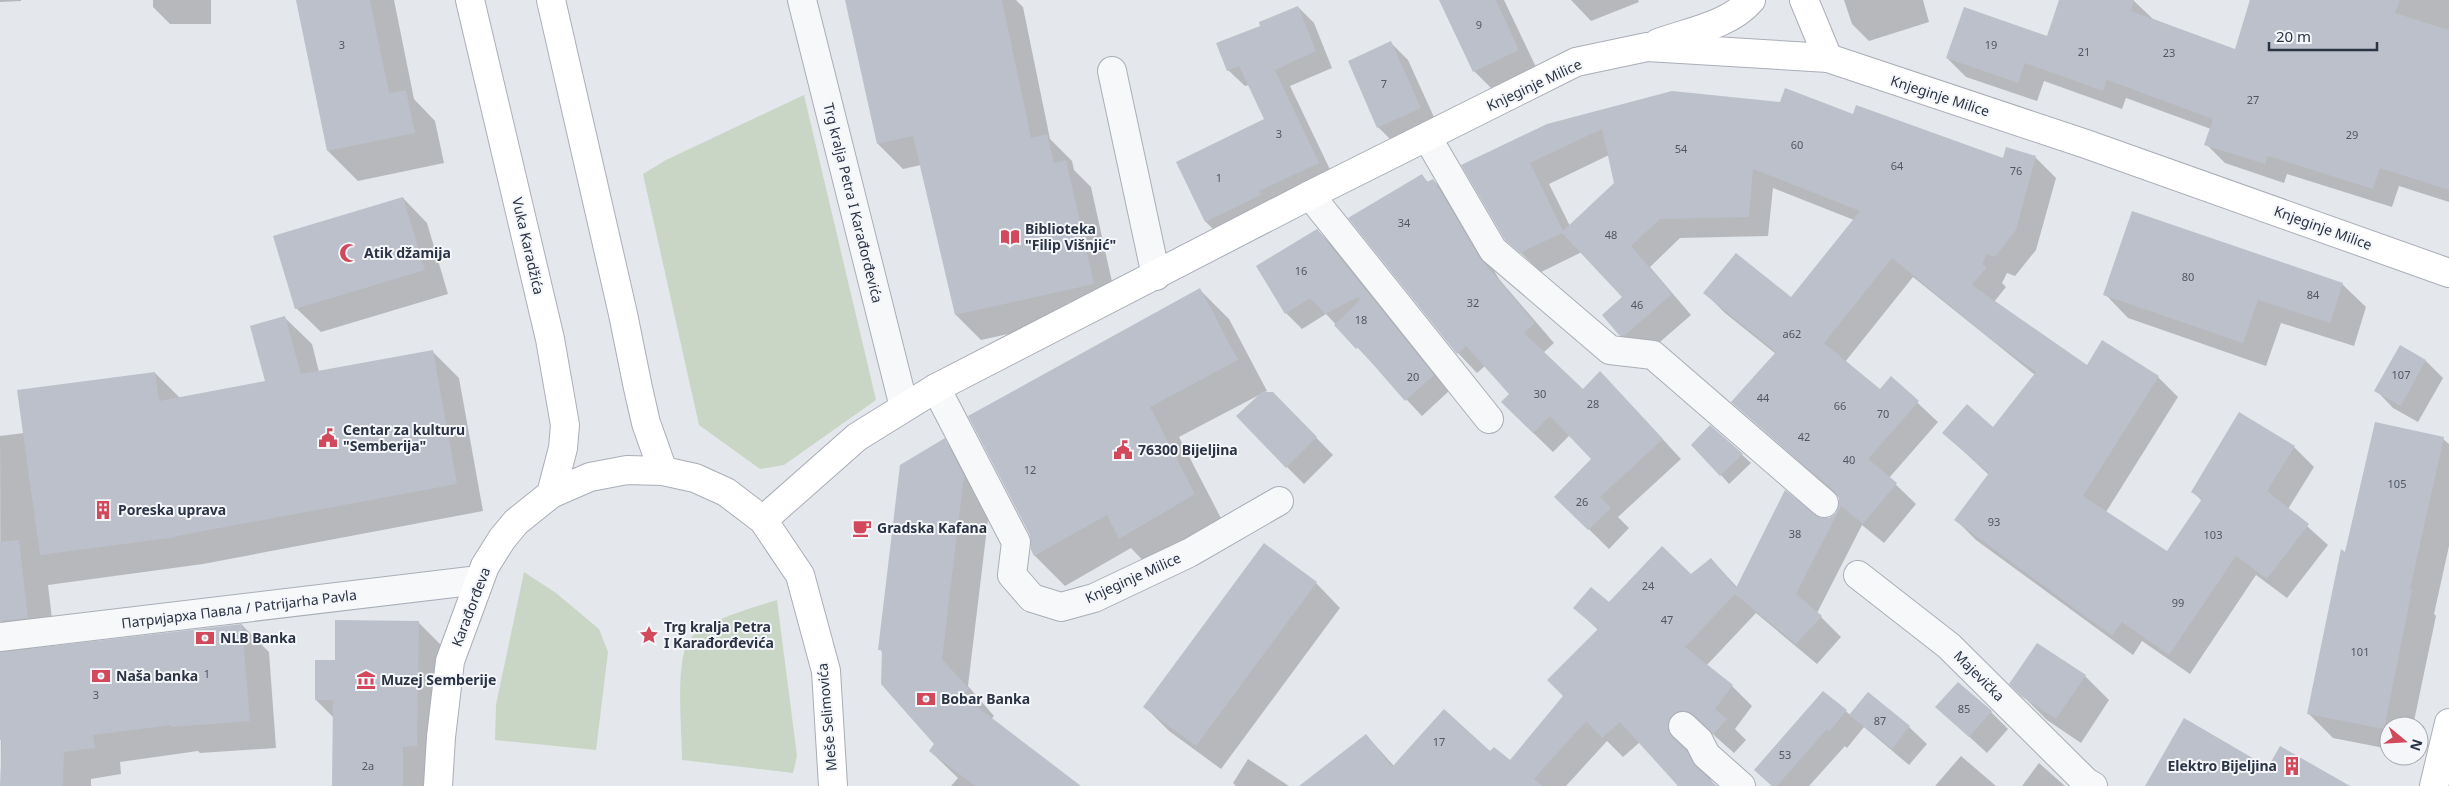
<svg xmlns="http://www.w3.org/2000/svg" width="2449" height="786" font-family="'Noto Sans',sans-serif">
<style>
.green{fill:#c9d6c5}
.shadow{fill:#0003;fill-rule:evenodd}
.building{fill:#bbc0ca;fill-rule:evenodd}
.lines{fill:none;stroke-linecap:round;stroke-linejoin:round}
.street-casing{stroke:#a9aeb7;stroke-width:30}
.secondary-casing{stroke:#a9aeb7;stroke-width:30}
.street{stroke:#f7f8fa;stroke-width:28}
.secondary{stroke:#fff;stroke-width:28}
.labels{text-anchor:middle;stroke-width:4;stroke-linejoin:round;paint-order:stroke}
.number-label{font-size:11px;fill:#4f5766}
.street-label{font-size:14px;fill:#2b3445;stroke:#f4f6f9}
.poi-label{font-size:14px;font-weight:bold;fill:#2b3445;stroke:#f4f6f9;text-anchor:start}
</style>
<rect width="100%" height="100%" fill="#e4e7ec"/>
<!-- green -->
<g class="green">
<polygon points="804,95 876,400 784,465 760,469 699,425 643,174 666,160"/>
<polygon points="524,572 556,593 599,629 608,652 596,750 495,740 496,705"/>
<path d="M 777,600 L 797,756 L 793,773 L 682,760 C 682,732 675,665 688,642 C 699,622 755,607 777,600 Z"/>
</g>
<!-- shadow -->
<g class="shadow">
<polygon points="0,0 21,0 21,1 0,2"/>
<polygon points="153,0 211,0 211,24 170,24 153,7"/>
<polygon points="298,0 394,0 414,99 435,121 444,163 358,181 328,151"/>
<polygon points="846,0 1016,0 1023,7 1050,139 1072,161 1074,170 1091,187 1118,309 981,340 956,315 921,165 903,169 878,144"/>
<polygon points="1440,0 1504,0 1536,67 1491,88 1474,71"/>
<polygon points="1571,0 1638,0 1639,2 1591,21"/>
<polygon points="1844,0 1923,0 1929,22 1869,41 1852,24"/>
<polygon points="2060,0 2133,0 2153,19 2236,51 2250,0 2449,0 2449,202 2399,186 2392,207 2287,174 2284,183 2225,163 2206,144 2211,129 2126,98 2122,109 2044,81 2037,101 1966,77 1947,58 2047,38"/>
<polygon points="1298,7 1314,23 1332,68 1290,86 1335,180 1222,238 1206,222 1177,162 1265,120 1249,85 1245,86 1228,70 1262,26"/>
<polygon points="1391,43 1408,60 1438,126 1395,144 1378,127"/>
<path d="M 1854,115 L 2004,159 L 2007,149 L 2036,158 L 2056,178 L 2036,250 L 2015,276 L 2007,273 L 2002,283 L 2006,287 L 1994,302 L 2087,367 L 2158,377 L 2178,397 L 2106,512 L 2167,553 L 2202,501 L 2192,491 L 2294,447 L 2314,467 L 2288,509 L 2328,545 L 2287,598 L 2256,575 L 2190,674 L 2142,641 L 2133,655 L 1976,540 L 1956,520 L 1989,475 L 1944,433 L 1994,429 L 2035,375 L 1913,277 L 1845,362 L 1880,391 L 1891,378 L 1938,422 L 1889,478 L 1916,504 L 1884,543 L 1862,525 L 1817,613 L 1841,637 L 1817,664 L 1756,613 L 1706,666 L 1732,686 L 1752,706 L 1735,729 L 1746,740 L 1734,753 L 1708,730 L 1698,731 L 1688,742 L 1688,751 L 1691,757 L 1706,772 L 1715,786 L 1680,786 L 1640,742 L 1623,757 L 1607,741 L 1566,786 L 1303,786 L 1366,735 L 1394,766 L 1490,753 L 1511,762 L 1564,696 L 1599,631 L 1575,607 L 1609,604 L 1691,576 L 1711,559 L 1737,587 L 1820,519 L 1830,519 L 1836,514 L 1840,507 L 1839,497 L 1732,402 L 1776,354 L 1725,313 L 1705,293 L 1791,299 L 1854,220 L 1773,188 L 1768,236 L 1680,238 L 1650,267 L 1691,315 L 1645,355 L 1641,355 L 1620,335 L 1624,297 L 1582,252 L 1541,272 L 1506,239 L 1463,165 L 1548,125 ZM 1609,155 L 1616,183 L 1570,226 L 1549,184 Z"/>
<polygon points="1422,176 1428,182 1433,180 1453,200 1499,279 1554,343 1543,353 1583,391 1620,393 1681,459 1618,517 1629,528 1609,549 1556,497 1593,459 1570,435 1553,452 1522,422 1510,394 1485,366 1477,373 1458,353"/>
<polygon points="403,198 427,223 448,294 321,332 296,308"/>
<polygon points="1317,230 1333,246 1449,391 1422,416 1326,314 1302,329 1286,313"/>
<polygon points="2342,284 2366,307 2354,346 2281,323 2266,366 2128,318 2105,294"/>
<polygon points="1199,289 1229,319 1267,391 1262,393 1273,393 1333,455 1304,484 1287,467 1261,394 1179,437 1224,524 1150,568 1131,548 1065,586 1035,556 1032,549"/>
<polygon points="284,317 312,344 319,372 432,351 459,378 483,511 203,564 48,585 55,645 19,651 242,625 269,652 276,748 200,753 198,751 120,762 121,774 91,779 91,786 1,786 0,436 24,433 155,373 180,398 267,382"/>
<polygon points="2401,347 2426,361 2443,378 2418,422 2393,408 2376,390"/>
<polygon points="1710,426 1751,463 1729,484 1721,475"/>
<polygon points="2443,439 2449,444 2449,546 2434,614 2436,616 2413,726 2389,726 2389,749 2333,738 2308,713 2346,555"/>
<polygon points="944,440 970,466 990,503 968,686 994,716 991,719 1079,786 951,786 958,778 930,751 935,744 880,649"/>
<polygon points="1264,545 1316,583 1340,608 1221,769 1169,731 1145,707"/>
<polygon points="418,622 445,649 430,786 333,786 334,718 316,700 336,662"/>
<polygon points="2085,676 2109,700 2081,743 2047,720 2011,684"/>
<polygon points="1868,694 1909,727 1927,744 1909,765 1864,727 1847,748 1845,746 1809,786 1772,786 1755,769 1846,711 1850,715"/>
<polygon points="1937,707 1991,712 2008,729 1987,753"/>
<polygon points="1961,756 1996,786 1935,786"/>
<polygon points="1248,759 1289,786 1236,786 1233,783"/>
<polygon points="2039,763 2065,786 2022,786"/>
</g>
<!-- building -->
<g class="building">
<polygon points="296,0 370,0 389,93 406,90 415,133 327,151"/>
<polygon points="845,0 1002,0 1031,138 1047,134 1054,163 1066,160 1094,284 955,315 913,136 877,144"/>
<polygon points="1439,0 1496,0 1519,50 1473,72"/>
<polygon points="2059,0 2134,0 2131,11 2235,49 2250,0 2400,0 2395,13 2449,30 2449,190 2380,168 2373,189 2268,156 2265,164 2204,145 2213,119 2107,80 2103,91 2025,63 2018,83 1946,58 1964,7 2047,36"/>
<polygon points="1298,6 1316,51 1275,70 1319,163 1259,191 1261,195 1205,222 1176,162 1264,119 1239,66 1227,71 1216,43 1260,26 1259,22"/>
<polygon points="1391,41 1421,108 1377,128 1348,61"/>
<path d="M 1785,88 L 1853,114 L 1856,105 L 2003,158 L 2006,147 L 2036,156 L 2016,230 L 1995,257 L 1987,254 L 1982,264 L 1987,267 L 1972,285 L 2087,365 L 2102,340 L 2159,376 L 2083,496 L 2167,551 L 2202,499 L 2191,492 L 2239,412 L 2295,446 L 2267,491 L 2309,524 L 2267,579 L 2236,556 L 2169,655 L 2122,622 L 2112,636 L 1954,520 L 1989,473 L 1942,433 L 1967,404 L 1993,427 L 2036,372 L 1992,340 L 1892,258 L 1824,343 L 1880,389 L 1891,376 L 1919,401 L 1868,459 L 1897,483 L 1863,524 L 1841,506 L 1796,594 L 1822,616 L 1796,644 L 1735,594 L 1685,647 L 1733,685 L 1715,709 L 1727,719 L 1713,734 L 1694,715 L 1687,711 L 1679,711 L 1672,715 L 1668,723 L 1668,730 L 1672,737 L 1686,750 L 1696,767 L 1717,786 L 1678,786 L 1620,722 L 1602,738 L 1586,721 L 1534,779 L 1542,786 L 1299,786 L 1366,734 L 1392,767 L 1444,709 L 1490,751 L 1494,747 L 1510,760 L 1563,696 L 1547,680 L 1598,629 L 1573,608 L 1591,587 L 1609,602 L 1662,546 L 1691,574 L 1711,558 L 1736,588 L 1785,490 L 1821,518 L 1829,518 L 1836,513 L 1839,505 L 1839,498 L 1834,491 L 1731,402 L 1776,352 L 1703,293 L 1736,253 L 1791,297 L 1860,211 L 1753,169 L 1749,217 L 1660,219 L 1631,246 L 1672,294 L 1624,336 L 1619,335 L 1602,315 L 1622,297 L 1562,233 L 1520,253 L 1505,240 L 1461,165 L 1547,124 L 1672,91 L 1780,102 ZM 1602,129 L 1614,183 L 1563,231 L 1530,163 Z"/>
<polygon points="1422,174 1427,182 1433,179 1480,258 1535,323 1524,333 1583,389 1600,371 1663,439 1600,497 1611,508 1588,530 1554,497 1591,459 1550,416 1533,433 1501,402 1509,394 1466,346 1457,354 1348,218"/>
<polygon points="403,197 425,270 295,309 273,236"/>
<polygon points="2132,211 2343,283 2330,323 2258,300 2243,343 2103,295"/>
<polygon points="1317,229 1434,375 1405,401 1358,347 1356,349 1334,325 1360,300 1358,297 1325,314 1310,298 1285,314 1256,266"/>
<polygon points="1200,288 1238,360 1150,407 1195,494 1119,539 1107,515 1034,556 1031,550 1030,535 968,416"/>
<polygon points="285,316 301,374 433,350 457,484 177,536 177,537 40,555 17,390 155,372 159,401 265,381 250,326"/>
<polygon points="2400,345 2426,360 2401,406 2374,391"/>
<polygon points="1262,392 1273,392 1317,437 1286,468 1236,416"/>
<polygon points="2375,422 2444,437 2410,589 2412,590 2384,729 2307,714 2341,549 2345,552"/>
<polygon points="1710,425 1743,454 1720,476 1691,445"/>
<polygon points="945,438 964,476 942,659 969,689 963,696 1081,786 975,786 929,751 934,744 881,684 882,650 878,650 900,465"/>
<polygon points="19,540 28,618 0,621 0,542"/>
<polygon points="1264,543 1317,582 1196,746 1143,707"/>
<polygon points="335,620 419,621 417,746 403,747 403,786 332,786 333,700 315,700 315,660 335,660"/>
<polygon points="242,624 250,721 171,727 171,725 93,735 95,748 64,752 63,786 0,786 2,740 0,740 0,652"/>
<polygon points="2037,643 2086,675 2056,719 2021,696 2009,684"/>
<polygon points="1958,682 1992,711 1969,737 1935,707"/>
<polygon points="1823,691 1847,710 1829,732 1827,729 1777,786 1772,786 1754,770"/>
<polygon points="1868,692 1910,726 1892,749 1849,715"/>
<polygon points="2184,718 2268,767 2280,746 2350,786 2145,786"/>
</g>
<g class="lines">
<!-- street casing -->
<g class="street-casing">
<g id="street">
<polyline points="802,0 904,407"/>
<polyline points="1112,71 1156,276"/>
<polyline points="1427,137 1493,250 1610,350 1653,355 1824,503"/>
<polyline points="1310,195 1489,419"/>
<polyline points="936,388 1016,542 1012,575 1032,598 1061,607 1094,598 1189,553 1279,501"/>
<polyline points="1858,575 1949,646 2086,782 2093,786"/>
<polyline points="0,637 479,580"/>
<polyline points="1683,726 1699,741 1706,755 1741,786"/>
</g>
</g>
<!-- secondary casing -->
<g class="secondary-casing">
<g id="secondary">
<polyline points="470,0 550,339 565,425 563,448 551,494"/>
<polyline points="551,0 623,314 638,388 646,423 663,471"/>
<polyline points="1804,0 1828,58"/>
<path d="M 1658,43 C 1688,32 1730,25 1751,0"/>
<polyline points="763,520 857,437 936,388 1310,195 1576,62 1647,47 1828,58 2086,144 2449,273"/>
<polyline points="438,786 441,737 450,661 485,566 502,539 516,522 551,494 590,477 627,470 663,471 695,478 726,492 763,520 800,575 826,671 833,786"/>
<polyline points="2434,786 2449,723"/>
</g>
</g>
<!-- street -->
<use href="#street" class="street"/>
<!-- secondary -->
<use href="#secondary" class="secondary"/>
</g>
<!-- icons -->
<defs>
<g id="library-bare" transform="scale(1.5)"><path d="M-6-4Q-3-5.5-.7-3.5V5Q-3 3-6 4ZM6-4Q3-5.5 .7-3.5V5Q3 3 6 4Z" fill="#d1495b" stroke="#f4f6f9" stroke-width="2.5" paint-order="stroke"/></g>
<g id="mosque-bare" transform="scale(1.5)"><path d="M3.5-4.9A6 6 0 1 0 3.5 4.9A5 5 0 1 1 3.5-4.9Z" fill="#d1495b" stroke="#f4f6f9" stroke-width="2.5" paint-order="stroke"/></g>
<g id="civic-bare" transform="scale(1.5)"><path d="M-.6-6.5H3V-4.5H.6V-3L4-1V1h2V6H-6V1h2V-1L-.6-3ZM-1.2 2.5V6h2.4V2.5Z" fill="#d1495b" stroke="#f4f6f9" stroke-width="2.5" paint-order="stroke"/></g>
<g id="building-bare" transform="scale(1.5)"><path d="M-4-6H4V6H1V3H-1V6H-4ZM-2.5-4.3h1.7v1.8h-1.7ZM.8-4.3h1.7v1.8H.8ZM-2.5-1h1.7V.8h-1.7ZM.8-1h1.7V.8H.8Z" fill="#d1495b" stroke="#f4f6f9" stroke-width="2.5" paint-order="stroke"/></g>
<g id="cafe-bare" transform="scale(1.5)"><path d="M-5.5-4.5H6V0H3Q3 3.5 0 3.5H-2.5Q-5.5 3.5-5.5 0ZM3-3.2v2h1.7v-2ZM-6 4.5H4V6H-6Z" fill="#d1495b" stroke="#f4f6f9" stroke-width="2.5" paint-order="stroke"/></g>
<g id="sight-bare" transform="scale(1.5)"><path d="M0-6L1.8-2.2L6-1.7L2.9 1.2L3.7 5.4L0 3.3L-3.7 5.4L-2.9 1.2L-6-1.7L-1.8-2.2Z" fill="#d1495b" stroke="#f4f6f9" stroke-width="2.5" paint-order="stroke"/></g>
<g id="bank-bare" transform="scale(1.5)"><path d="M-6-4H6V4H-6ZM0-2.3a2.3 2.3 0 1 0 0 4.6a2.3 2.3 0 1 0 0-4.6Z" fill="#d1495b" stroke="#f4f6f9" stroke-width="2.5" paint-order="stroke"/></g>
<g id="museum-bare" transform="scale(1.5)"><path d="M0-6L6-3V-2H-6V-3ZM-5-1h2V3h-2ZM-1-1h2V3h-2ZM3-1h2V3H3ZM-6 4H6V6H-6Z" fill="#d1495b" stroke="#f4f6f9" stroke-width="2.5" paint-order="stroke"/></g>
</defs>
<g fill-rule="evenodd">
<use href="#library-bare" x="1010" y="237"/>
<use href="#mosque-bare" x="349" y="253"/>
<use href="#civic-bare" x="328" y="438"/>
<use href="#civic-bare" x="1123" y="450"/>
<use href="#building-bare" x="103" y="510"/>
<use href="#cafe-bare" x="862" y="528"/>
<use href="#sight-bare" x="649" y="635"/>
<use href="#bank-bare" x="205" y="638"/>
<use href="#bank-bare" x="101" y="676"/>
<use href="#museum-bare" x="366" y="680"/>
<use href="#bank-bare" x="926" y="699"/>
<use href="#building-bare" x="2292" y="766"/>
</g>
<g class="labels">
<!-- number labels -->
<g class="number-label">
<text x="1479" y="29">9</text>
<text x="342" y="49">3</text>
<text x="1991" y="49">19</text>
<text x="2084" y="56">21</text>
<text x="2169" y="57">23</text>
<text x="1384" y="88">7</text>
<text x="2253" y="104">27</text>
<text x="1279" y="138">3</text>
<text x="2352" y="139">29</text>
<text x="1797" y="149">60</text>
<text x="1681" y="153">54</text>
<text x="1897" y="170">64</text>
<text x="2016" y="175">76</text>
<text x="1219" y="182">1</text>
<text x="1404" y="227">34</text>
<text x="1611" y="239">48</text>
<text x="1301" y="275">16</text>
<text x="2188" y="281">80</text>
<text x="2313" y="299">84</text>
<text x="1473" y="307">32</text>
<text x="1637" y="309">46</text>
<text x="1361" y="324">18</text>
<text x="1792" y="338">a62</text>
<text x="2401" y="379">107</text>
<text x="1413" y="381">20</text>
<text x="1540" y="398">30</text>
<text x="1763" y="402">44</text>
<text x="1593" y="408">28</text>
<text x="1840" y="410">66</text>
<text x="1883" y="418">70</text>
<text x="1804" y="441">42</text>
<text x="1849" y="464">40</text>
<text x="1030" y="474">12</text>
<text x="2397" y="488">105</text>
<text x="1582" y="506">26</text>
<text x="1994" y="526">93</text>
<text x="1795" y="538">38</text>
<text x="2213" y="539">103</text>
<text x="1648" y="590">24</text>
<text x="2178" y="607">99</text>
<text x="1667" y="624">47</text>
<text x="2360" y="656">101</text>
<text x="207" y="678">1</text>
<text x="96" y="699">3</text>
<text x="1964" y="713">85</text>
<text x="1880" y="725">87</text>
<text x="1439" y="746">17</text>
<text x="1785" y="759">53</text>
<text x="368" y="770">2a</text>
</g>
<!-- street labels -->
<g class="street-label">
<text transform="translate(1534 85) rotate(-25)" y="5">Knjeginje Milice</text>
<text transform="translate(1940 96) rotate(18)" y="5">Knjeginje Milice</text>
<text transform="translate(853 203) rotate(76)" y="5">Trg kralja Petra I Karađorđevića</text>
<text transform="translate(2323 228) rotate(20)" y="5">Knjeginje Milice</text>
<text transform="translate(528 246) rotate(77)" y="5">Vuka Karadžića</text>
<text transform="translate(1133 578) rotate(-24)" y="5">Knjeginje Milice</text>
<text transform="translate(471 607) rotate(-69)" y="5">Karađorđeva</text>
<text transform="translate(239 609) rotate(-7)" y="5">Патријарха Павла / Patrijarha Pavla</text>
<text transform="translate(1979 676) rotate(45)" y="5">Majevička</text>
<text transform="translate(827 717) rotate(-95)" y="5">Meše Selimovića</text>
</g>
<!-- poi labels -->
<g class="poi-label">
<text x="1025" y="234">Biblioteka<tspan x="1025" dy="16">"Filip Višnjić"</tspan></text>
<text x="364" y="258">Atik džamija</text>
<text x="343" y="435">Centar za kulturu<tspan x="343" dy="16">"Semberija"</tspan></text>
<text x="1138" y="455">76300 Bijeljina</text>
<text x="118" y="515">Poreska uprava</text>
<text x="877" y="533">Gradska Kafana</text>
<text x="664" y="632">Trg kralja Petra<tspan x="664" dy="16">I Karađorđevića</tspan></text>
<text x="220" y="643">NLB Banka</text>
<text x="116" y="681">Naša banka</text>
<text x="381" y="685">Muzej Semberije</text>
<text x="941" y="704">Bobar Banka</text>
<text x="2277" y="771" text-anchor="end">Elektro Bijeljina</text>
</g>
</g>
<!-- north arrow -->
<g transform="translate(2404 741) rotate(108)"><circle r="24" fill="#f4f6f9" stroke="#a4a8b1"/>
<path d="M0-4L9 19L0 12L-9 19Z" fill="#d1495b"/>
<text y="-8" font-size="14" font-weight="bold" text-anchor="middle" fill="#2b3445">N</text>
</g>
<!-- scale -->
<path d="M2269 42v8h108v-8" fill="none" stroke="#2b3445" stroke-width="2.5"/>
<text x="2276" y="42" font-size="15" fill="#2b3445" stroke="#f4f6f9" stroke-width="4" paint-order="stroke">20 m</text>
</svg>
